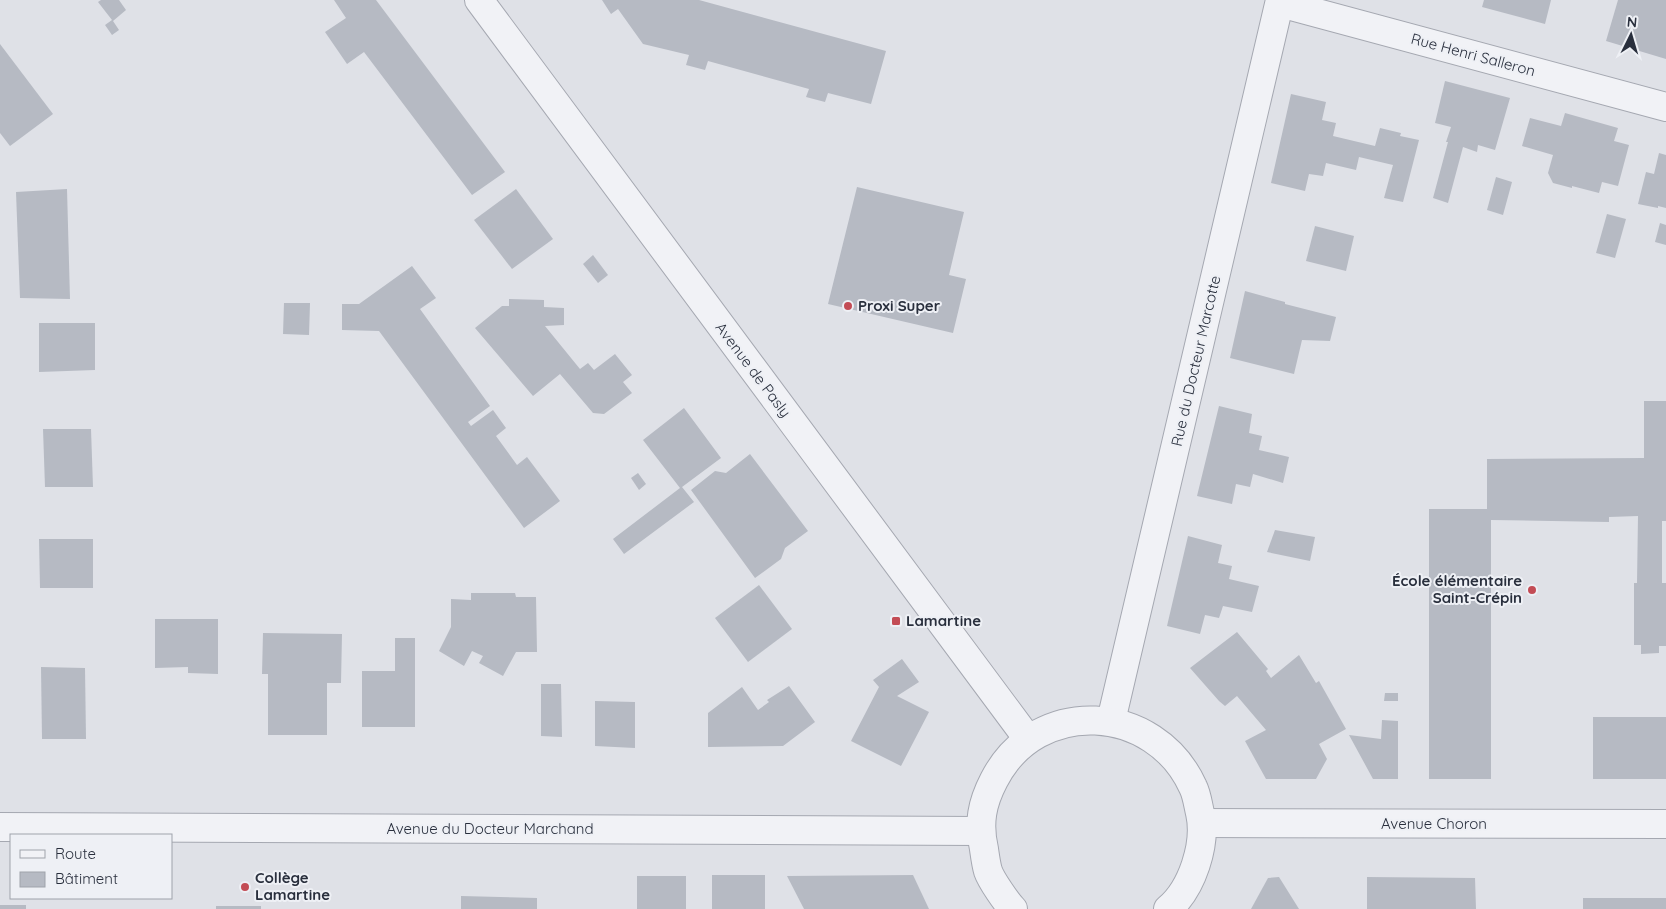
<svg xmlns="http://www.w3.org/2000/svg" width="1666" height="909" font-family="Quicksand,sans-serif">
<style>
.building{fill:#b6bac3}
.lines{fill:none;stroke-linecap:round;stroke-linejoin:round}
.street-casing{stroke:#a5a8b1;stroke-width:30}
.street{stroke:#f1f2f6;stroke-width:28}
.poi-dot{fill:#c34c55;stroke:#eef0f5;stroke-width:2}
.labels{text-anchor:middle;stroke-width:4;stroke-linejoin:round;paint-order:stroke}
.street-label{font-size:15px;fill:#292f3d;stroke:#eef0f5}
.poi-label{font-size:15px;font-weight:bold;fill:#292f3d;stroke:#eef0f5;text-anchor:start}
</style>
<rect width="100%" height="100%" fill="#dfe1e7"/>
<!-- building -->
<g class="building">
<polygon points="101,0 119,0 126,10 113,21 119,30 112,35 105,25 112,20 98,2"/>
<polygon points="334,0 376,0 505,172 472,195 364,52 347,64 325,32 346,18"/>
<polygon points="602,0 699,0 886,51 871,104 828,93 825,102 806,97 809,89 708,61 705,70 686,65 689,55 643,44 618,9 611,14"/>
<polygon points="1484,0 1551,0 1545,24 1482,7"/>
<polygon points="1618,0 1666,0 1666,59 1606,41"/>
<polygon points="0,44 53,114 10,146 0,133"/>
<polygon points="1445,81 1510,98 1495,150 1478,145 1477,152 1463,147 1448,203 1433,198 1448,142 1446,142 1451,127 1435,123"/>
<polygon points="1291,94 1326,102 1322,120 1336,123 1333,136 1375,146 1380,128 1401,133 1400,136 1419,140 1403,202 1384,198 1393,165 1359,157 1356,170 1326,163 1323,176 1309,174 1305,191 1271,183"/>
<polygon points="1565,113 1618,128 1614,141 1629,145 1618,186 1602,182 1599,193 1572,186 1572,188 1553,183 1548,173 1553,155 1522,146 1530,118 1561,126"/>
<polygon points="1659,153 1666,155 1666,208 1658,206 1658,208 1638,204 1646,172 1654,174"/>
<polygon points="1496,177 1512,182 1503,215 1487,210"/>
<polygon points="857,187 964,212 949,275 966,279 953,333 828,304"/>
<polygon points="67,189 70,299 20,298 16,192"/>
<polygon points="516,189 553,239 512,269 474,220"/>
<polygon points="1607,214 1626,219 1615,258 1596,253"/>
<polygon points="1660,223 1666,225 1666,245 1655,242"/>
<polygon points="1315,226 1354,236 1346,271 1306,261"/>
<polygon points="593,255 608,275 598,283 583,264"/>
<polygon points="412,266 436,298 420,309 490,406 468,422 471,426 493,410 506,428 496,436 517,465 527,457 560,501 524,528 379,331 342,330 342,304 359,304"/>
<polygon points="1245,291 1285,302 1285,304 1336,317 1330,341 1302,340 1294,374 1230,358"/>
<polygon points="509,299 544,300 544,307 564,308 564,325 545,326 580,369 588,363 594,370 615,354 632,375 623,382 632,393 604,414 593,413 560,374 533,396 475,328 502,306 509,306"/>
<polygon points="284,303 310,303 309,335 283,334"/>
<polygon points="39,323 95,323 95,370 39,372"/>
<polygon points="1644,401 1666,401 1666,521 1662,521 1662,583 1666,583 1666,646 1659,646 1659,653 1641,654 1641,645 1634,645 1634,583 1637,583 1638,516 1609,517 1609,522 1491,520 1491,779 1429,779 1429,509 1487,509 1487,459 1644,458"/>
<polygon points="1219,406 1252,414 1249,433 1262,436 1259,450 1289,457 1283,483 1253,474 1250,487 1236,484 1232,504 1197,496"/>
<polygon points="684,408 721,458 682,487 694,502 624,554 613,539 680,488 643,440"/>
<polygon points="43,429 91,429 93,487 45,487"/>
<polygon points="750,454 808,531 785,548 781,559 755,578 691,490 715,471 726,473"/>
<polygon points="638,473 646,484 639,490 631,478"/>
<polygon points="1275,530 1315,537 1310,561 1267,552"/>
<polygon points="1188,536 1222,545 1218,563 1232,566 1229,579 1259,586 1252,612 1223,606 1219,618 1205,615 1200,634 1167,626"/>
<polygon points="39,539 93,539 93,588 40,588"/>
<polygon points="759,585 792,629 748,662 715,618"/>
<polygon points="471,593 515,593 516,597 536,597 537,652 516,652 503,676 479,663 483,656 472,651 464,666 439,651 451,627 451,599 471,600"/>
<polygon points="155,619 218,619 218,674 188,673 188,667 155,668"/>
<polygon points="1237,632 1268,669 1266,671 1271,678 1299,655 1316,683 1319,681 1346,729 1319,744 1327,759 1316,779 1266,779 1245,741 1266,730 1237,696 1225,706 1219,701 1190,668"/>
<polygon points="263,633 342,634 341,683 327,683 327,735 268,735 268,674 262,674"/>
<polygon points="395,638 415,638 415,727 362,727 362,671 395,671"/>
<polygon points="902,659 919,682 897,696 929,712 901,766 851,741 879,687 873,680"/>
<polygon points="41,667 85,668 86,739 42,739"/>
<polygon points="541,684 561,684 562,737 541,736"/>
<polygon points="789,686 815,722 783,746 708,747 708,713 742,687 758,710 769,702 767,700"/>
<polygon points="1385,693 1398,693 1398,701 1384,701"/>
<polygon points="595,701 635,702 635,748 595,746"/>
<rect x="1593" y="717" width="73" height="62"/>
<polygon points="1382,720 1398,721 1398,779 1373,779 1349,735 1381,739"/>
<rect x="712" y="875" width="53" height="34"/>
<polygon points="913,875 929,909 804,909 787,876"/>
<rect x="637" y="876" width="49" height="33"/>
<polygon points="1279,877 1299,909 1251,909 1268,878"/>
<polygon points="1367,877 1475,878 1476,909 1367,909"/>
<polygon points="461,896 537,898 537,909 461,909"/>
<rect x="1583" y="898" width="83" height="11"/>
<rect x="0" y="905" width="26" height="4"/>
<rect x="216" y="906" width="45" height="3"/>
</g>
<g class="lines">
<!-- street casing -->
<g class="street-casing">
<g id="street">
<polyline points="479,0 1028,739"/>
<polyline points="1280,3 1666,107"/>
<polyline points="1111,721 1280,0"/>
<polyline points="1202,823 1666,824"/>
<polyline points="0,827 980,831"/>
<path d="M 1013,909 C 1007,903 991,880 988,871 C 986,864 985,856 984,849 C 978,823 982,803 994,780 C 1037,696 1155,703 1193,787 C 1197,795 1198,805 1200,813 C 1207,844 1192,889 1168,909"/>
</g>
</g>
<!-- street -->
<use href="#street" class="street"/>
</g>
<!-- markers -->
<g class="poi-dot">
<circle cx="848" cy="306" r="5"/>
<circle cx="1532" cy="590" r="5"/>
<rect x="891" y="616" width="10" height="10" rx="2.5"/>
<circle cx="245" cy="887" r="5"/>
</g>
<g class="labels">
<!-- street labels -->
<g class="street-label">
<text transform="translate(1473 55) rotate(15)" y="5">Rue Henri Salleron</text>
<text transform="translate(1196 361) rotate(-77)" y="5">Rue du Docteur Marcotte</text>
<text transform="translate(753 370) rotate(53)" y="5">Avenue de Pasly</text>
<text x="1434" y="829">Avenue Choron</text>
<text x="490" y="834">Avenue du Docteur Marchand</text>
</g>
<!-- poi labels -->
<g class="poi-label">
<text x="858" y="311">Proxi Super</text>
<text x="1522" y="586" text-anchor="end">École élémentaire<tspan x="1522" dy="17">Saint-Crépin</tspan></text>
<text x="906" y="626">Lamartine</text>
<text x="255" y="883">Collège<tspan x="255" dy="17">Lamartine</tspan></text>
</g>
</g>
<!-- legend -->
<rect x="10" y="834" width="162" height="65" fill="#eef0f5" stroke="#9fa3ab"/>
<rect x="20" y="850" width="25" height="8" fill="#f1f2f6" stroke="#9fa3ab"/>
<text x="55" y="859" font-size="15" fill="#292f3d">Route</text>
<rect x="20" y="872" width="25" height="15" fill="#b6bac3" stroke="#9fa3ab"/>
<text x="55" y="884" font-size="15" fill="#292f3d">Bâtiment</text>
<!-- north arrow -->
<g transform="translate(1631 35) rotate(5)" stroke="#eef0f5" stroke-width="4" paint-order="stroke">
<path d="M0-4L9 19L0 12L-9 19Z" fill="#292f3d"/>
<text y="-8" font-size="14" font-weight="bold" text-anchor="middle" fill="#292f3d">N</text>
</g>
</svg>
